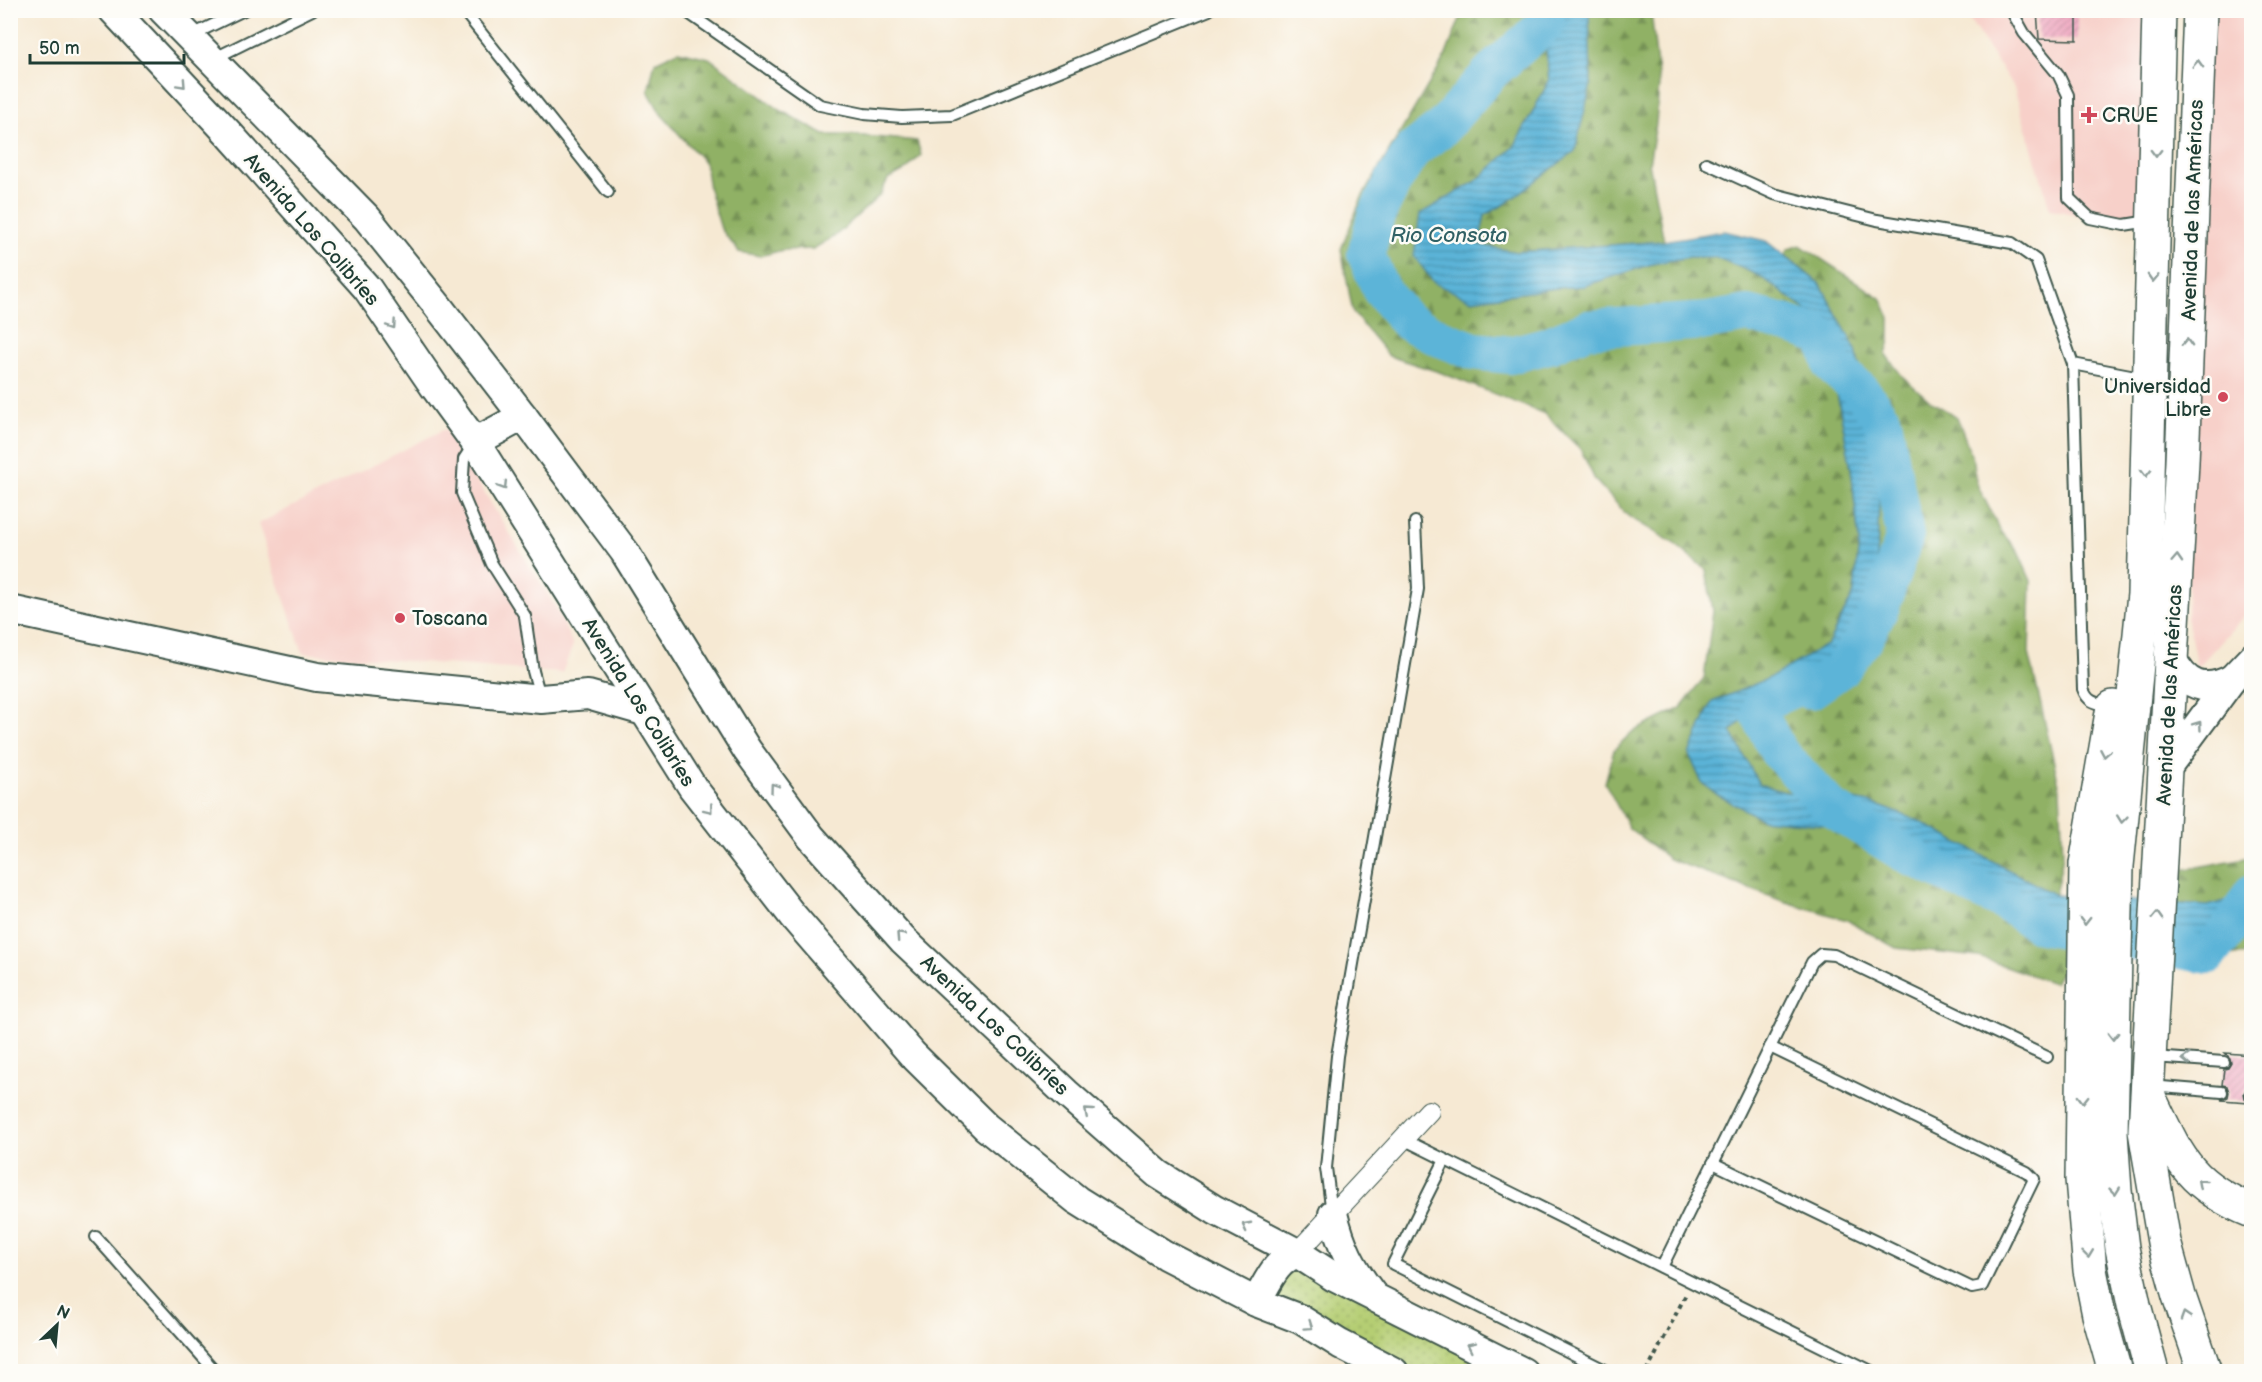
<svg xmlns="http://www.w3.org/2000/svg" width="2262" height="1382" font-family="'Balsamiq Sans',sans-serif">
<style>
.built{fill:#f7d0c9}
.grass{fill:url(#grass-dots);stroke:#6a8654;stroke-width:1.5}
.forest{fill:url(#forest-firs);stroke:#58774c;stroke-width:1.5}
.water{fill:url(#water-rules);stroke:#3d7886;stroke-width:1.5}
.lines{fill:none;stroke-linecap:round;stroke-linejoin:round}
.river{stroke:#5bb4d8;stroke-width:38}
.building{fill:url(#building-hatch)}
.lane-casing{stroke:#3f574c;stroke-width:14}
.street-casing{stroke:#3f574c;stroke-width:22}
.secondary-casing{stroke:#3f574c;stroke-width:32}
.highway-casing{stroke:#3f574c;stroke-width:36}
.path{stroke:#3f574c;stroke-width:4;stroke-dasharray:4.5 4.5;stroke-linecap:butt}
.lane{stroke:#fff;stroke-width:10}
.street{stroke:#fff;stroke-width:20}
.secondary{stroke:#fff;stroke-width:28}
.highway{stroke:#fff;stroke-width:33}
.oneway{stroke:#8f9e9a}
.poi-dot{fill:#d1495b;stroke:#fdfcf7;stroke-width:2}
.labels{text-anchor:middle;stroke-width:5;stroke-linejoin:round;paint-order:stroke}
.poi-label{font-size:20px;fill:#1f3d34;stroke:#fdfcf7;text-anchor:start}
.street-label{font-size:20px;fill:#1f3d34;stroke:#fdfcf7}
.water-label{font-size:21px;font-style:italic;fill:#316165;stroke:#fdfcf7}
</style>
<defs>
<pattern id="grass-dots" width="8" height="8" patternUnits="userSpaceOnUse" patternTransform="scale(1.5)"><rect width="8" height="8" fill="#b5ce73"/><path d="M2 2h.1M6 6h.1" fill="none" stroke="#93a85f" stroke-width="1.8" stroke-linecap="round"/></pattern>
<pattern id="forest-firs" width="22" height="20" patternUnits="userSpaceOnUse" patternTransform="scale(1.5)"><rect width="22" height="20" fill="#90b165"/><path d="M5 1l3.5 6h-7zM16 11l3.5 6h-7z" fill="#759154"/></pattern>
<pattern id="water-rules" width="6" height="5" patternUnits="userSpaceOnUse" patternTransform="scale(1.5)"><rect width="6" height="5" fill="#5bb4d8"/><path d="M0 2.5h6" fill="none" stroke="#4b94b0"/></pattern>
<pattern id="building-hatch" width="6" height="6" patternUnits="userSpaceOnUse" patternTransform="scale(1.5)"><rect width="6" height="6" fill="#efa3be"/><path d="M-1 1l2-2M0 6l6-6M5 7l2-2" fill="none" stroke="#c1869b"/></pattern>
</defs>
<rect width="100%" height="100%" fill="#fdfcf7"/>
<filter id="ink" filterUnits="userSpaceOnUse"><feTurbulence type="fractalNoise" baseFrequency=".0167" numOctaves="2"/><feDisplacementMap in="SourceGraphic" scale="12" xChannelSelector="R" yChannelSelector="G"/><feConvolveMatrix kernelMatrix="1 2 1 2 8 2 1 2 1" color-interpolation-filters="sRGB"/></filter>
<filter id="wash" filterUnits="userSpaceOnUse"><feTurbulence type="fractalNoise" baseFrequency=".008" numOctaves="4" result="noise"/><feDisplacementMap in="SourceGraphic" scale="24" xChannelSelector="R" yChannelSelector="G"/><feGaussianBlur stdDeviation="1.35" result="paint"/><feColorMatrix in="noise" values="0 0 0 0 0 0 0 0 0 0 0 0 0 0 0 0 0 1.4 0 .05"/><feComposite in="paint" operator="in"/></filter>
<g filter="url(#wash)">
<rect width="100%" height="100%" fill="#f6e9d3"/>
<!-- built -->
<g class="built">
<polygon points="1964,11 2159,11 2155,220 2124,225 2050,209 2014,88"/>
<polygon points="2206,11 2251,11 2251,608 2197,668 2187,617"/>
<polygon points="445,429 556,608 573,645 562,673 303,653 258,524"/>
</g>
<!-- grass -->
<polygon class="grass" points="1285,1258 1523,1371 1394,1371 1256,1302"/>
<!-- forest -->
<g class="forest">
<polygon points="1463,11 1547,11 1544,26 1549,81 1514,147 1475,182 1420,214 1471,300 1556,288 1584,286 1652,264 1689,257 1716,257 1760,276 1805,309 1824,337 1832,366 1851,468 1859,541 1854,593 1828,644 1772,677 1712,702 1689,754 1702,783 1718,795 1762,819 1865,829 1896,837 2002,886 2069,926 2075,946 2054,983 1979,957 1896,948 1847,920 1780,900 1669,859 1629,828 1605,783 1614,750 1632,732 1681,708 1704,678 1713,611 1706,570 1675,544 1628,516 1595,480 1581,450 1545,414 1442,373 1389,356 1353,313 1341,249 1362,197 1445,57"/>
<polygon points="1589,11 1651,11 1659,84 1656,124 1649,163 1664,241 1517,252 1479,245 1485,215 1505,204 1591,84"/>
<polygon points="678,51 709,58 780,110 824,135 853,135 917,141 921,155 907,169 888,179 880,195 835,236 813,249 783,250 760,256 739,252 721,229 709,189 705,163 661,114 648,91 655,62"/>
<polygon points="1800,245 1881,298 1890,318 1890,340 1886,355 1902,376 1930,401 1957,417 1974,462 1976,482 2000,530 2018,552 2031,581 2029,653 2060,789 2063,856 2055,895 1917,820 1874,804 1829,795 1785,792 1759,785 1731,731 1762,703 1810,690 1841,669 1880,471 1856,351 1821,285 1785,255 1788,249"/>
<polygon points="2251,857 2251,894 2207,906 2163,903 2166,873"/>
<path d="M 2251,931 L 2251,954 L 2155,961 L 2157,937 C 2186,940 2225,947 2251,931 Z"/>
</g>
<!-- water -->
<polygon class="water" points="1547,11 1589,11 1591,84 1575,151 1505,204 1485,215 1479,245 1517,252 1664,241 1724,231 1766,241 1821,285 1856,350 1880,471 1876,591 1864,639 1841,669 1811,690 1762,703 1731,731 1759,784 1785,792 1829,795 1874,804 1917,820 2055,895 2207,906 2251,894 2251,931 2240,938 2196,940 2077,929 2002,886 1896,837 1865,829 1762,819 1718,795 1702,783 1689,754 1712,702 1772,677 1828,644 1854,593 1859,541 1851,468 1832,366 1824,337 1805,309 1760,276 1716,257 1689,257 1652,264 1584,286 1556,288 1471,300 1434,283 1414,256 1420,214 1475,182 1514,147 1549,81 1544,26"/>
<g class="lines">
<!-- river -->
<polyline class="river" points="1547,10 1544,26 1492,71 1442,128 1413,150 1393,182 1376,216 1366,254 1381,290 1407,321 1440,338 1474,351 1511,355 1549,345 1587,329 1707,321 1748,314 1788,324 1824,337 1832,366 1861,391 1883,421 1905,535 1881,606 1864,639 1841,669 1811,690 1797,687 1762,703 1760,716 1778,751 1830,807 1904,853 2008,904 2040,925 2209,955 2232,926 2252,893"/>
</g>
<g id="blocks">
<!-- building -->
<g class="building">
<polygon points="2037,10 2077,10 2077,40 2039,39"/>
<polygon points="2225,1053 2252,1055 2251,1086 2247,1088 2244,1093 2245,1098 2250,1102 2221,1100 2228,1097 2229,1092 2227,1086 2222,1085 2224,1069 2228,1068 2231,1063 2230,1058"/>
</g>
</g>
</g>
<g filter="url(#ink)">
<use href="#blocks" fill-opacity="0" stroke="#3f574c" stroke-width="1.5"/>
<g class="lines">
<!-- lane casing -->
<g class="lane-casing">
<g id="lane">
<polyline points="463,10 608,192"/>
<polyline points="684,10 820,105 864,114 902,117 952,115 1209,10"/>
<polyline points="2011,10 2024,33 2058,74 2068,95 2069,198 2090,218 2124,225 2149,221"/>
<polyline points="192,35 244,10"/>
<polyline points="215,58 312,10"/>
<polyline points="1706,163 1774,194 1877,220 2012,243 2036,260 2073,364"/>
<polyline points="474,444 464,459 462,493 492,564 525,616 533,671 540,696"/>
<path d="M 2110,706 C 2096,703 2088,703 2083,689 L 2073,364 L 2146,378"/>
<polyline points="2153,1057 2224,1062"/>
<polyline points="2150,1086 2222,1092"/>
<polyline points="2251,1094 2252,1094"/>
<polyline points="1403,1139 1873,1372"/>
<polyline points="1445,1160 1393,1264 1609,1372"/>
<polyline points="1713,1163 1972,1288 1982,1286 2034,1179 2027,1172 1770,1047"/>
<polyline points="1332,1213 1326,1168 1337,1056 1418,589 1415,522"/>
<polyline points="96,1237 216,1372"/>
<polyline points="1662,1267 1812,962 1821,954 1834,955 2047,1057"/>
</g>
</g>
<!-- street casing -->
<g class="street-casing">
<polyline id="street" points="1297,1253 1429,1111"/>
</g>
<!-- secondary casing -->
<g class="secondary-casing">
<g id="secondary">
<polyline points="113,10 230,135 367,288 434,386 475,442 693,788 792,915 912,1054 986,1127 1077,1200 1165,1255 1256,1302 1300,1319 1340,1344 1394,1372"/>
<polyline points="163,10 367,218 437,305 523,416 624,551 747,750 811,837 903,940 1066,1093 1158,1174 1215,1210 1297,1253 1334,1277 1523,1372"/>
<polyline points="475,442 523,416"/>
<polyline points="10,610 317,677 541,699 588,695 644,711"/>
<path d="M 2172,659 C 2186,686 2204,693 2232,679"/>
<polyline points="2164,771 2232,679 2252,658"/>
<path d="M 1333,1214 C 1341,1246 1351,1267 1372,1294"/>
<path d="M 1256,1302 C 1269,1281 1274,1262 1297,1253"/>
</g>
</g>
<!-- highway casing -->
<g class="highway-casing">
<g id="highway">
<polyline points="2200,10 2182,462 2145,1131 2164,1242 2179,1296 2205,1372"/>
<polyline points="2113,707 2086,864 2082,1179 2090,1270 2099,1315 2115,1372"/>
<path d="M 2150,1099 C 2178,1157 2188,1185 2252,1211"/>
<polyline points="2152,1372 2134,1305 2122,1248 2115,1191 2111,1133 2117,866 2144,594 2159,10"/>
</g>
</g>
<!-- path -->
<polyline class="path" points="1647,1372 1686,1294"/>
<!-- lane -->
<use href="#lane" class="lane"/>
<!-- street -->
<use href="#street" class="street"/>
<!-- secondary -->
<use href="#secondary" class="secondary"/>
<!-- highway -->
<use href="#highway" class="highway"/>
</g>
<!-- one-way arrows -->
<defs><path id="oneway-chevron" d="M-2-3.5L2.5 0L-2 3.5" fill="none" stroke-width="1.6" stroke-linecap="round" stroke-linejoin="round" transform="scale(1.5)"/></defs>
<g class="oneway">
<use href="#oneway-chevron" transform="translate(2198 64) rotate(-88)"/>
<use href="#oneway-chevron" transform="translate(182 84) rotate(47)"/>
<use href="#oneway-chevron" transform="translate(2156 153) rotate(91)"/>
<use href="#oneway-chevron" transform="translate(2153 278) rotate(92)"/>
<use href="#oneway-chevron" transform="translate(392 325) rotate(56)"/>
<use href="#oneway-chevron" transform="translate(2187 343) rotate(-88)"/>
<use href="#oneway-chevron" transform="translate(2146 473) rotate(91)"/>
<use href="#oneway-chevron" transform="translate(503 486) rotate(58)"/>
<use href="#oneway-chevron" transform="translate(2177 559) rotate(-87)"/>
<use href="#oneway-chevron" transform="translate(2198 725) rotate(-54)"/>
<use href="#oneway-chevron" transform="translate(2105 753) rotate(100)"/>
<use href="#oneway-chevron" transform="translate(774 787) rotate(-126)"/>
<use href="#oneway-chevron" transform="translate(709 809) rotate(52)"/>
<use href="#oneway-chevron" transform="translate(2122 819) rotate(96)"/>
<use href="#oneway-chevron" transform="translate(2157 916) rotate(-88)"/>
<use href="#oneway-chevron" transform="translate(2085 921) rotate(90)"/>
<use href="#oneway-chevron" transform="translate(900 936) rotate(-133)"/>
<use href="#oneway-chevron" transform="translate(2113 1036) rotate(91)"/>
<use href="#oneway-chevron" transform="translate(2186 1059) rotate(-176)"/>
<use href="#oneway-chevron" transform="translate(2083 1099) rotate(91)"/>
<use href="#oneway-chevron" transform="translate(1088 1112) rotate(-139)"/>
<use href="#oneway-chevron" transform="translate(2201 1183) rotate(-139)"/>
<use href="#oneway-chevron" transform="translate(2115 1191) rotate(84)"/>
<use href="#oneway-chevron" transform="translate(1246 1226) rotate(-152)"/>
<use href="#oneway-chevron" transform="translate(2088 1254) rotate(83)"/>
<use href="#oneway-chevron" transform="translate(2185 1316) rotate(-108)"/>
<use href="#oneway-chevron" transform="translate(1309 1326) rotate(35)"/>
<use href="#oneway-chevron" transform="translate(1471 1346) rotate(-154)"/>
</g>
</g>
<!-- markers -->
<g class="poi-dot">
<path d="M2086 106h6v6h6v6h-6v6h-6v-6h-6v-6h6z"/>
<circle cx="2223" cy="397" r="6"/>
<circle cx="400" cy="618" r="6"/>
</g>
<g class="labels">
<!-- poi labels -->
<g class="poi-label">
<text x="2102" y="122">CRUE</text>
<text x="2211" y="393" text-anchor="end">Universidad<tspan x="2211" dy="23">Libre</tspan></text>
<text x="412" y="625">Toscana</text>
</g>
<!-- street labels -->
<g class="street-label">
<text transform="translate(2192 210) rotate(-88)" y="7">Avenida de las Américas</text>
<text transform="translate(312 229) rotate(49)" y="7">Avenida Los Colibríes</text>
<text transform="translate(2169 695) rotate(-87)" y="7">Avenida de las Américas</text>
<text transform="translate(639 702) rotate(58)" y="7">Avenida Los Colibríes</text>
<text transform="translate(995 1025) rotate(43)" y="7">Avenida Los Colibríes</text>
</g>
<!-- water labels -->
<g class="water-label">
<text x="1449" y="242">Rio Consota</text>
</g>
</g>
<!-- margin -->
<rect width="2262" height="1382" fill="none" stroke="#fdfcf7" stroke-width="36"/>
<!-- north arrow -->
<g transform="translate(57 1325) rotate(26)" stroke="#fdfcf7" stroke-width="4.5" paint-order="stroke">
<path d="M0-4.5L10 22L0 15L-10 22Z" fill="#1f3d34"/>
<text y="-9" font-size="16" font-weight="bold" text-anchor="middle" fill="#1f3d34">N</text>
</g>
<!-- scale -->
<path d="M30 54v9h154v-9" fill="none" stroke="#1f3d34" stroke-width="3"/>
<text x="39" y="54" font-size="18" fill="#1f3d34" stroke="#fdfcf7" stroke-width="4.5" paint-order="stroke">50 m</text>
</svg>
